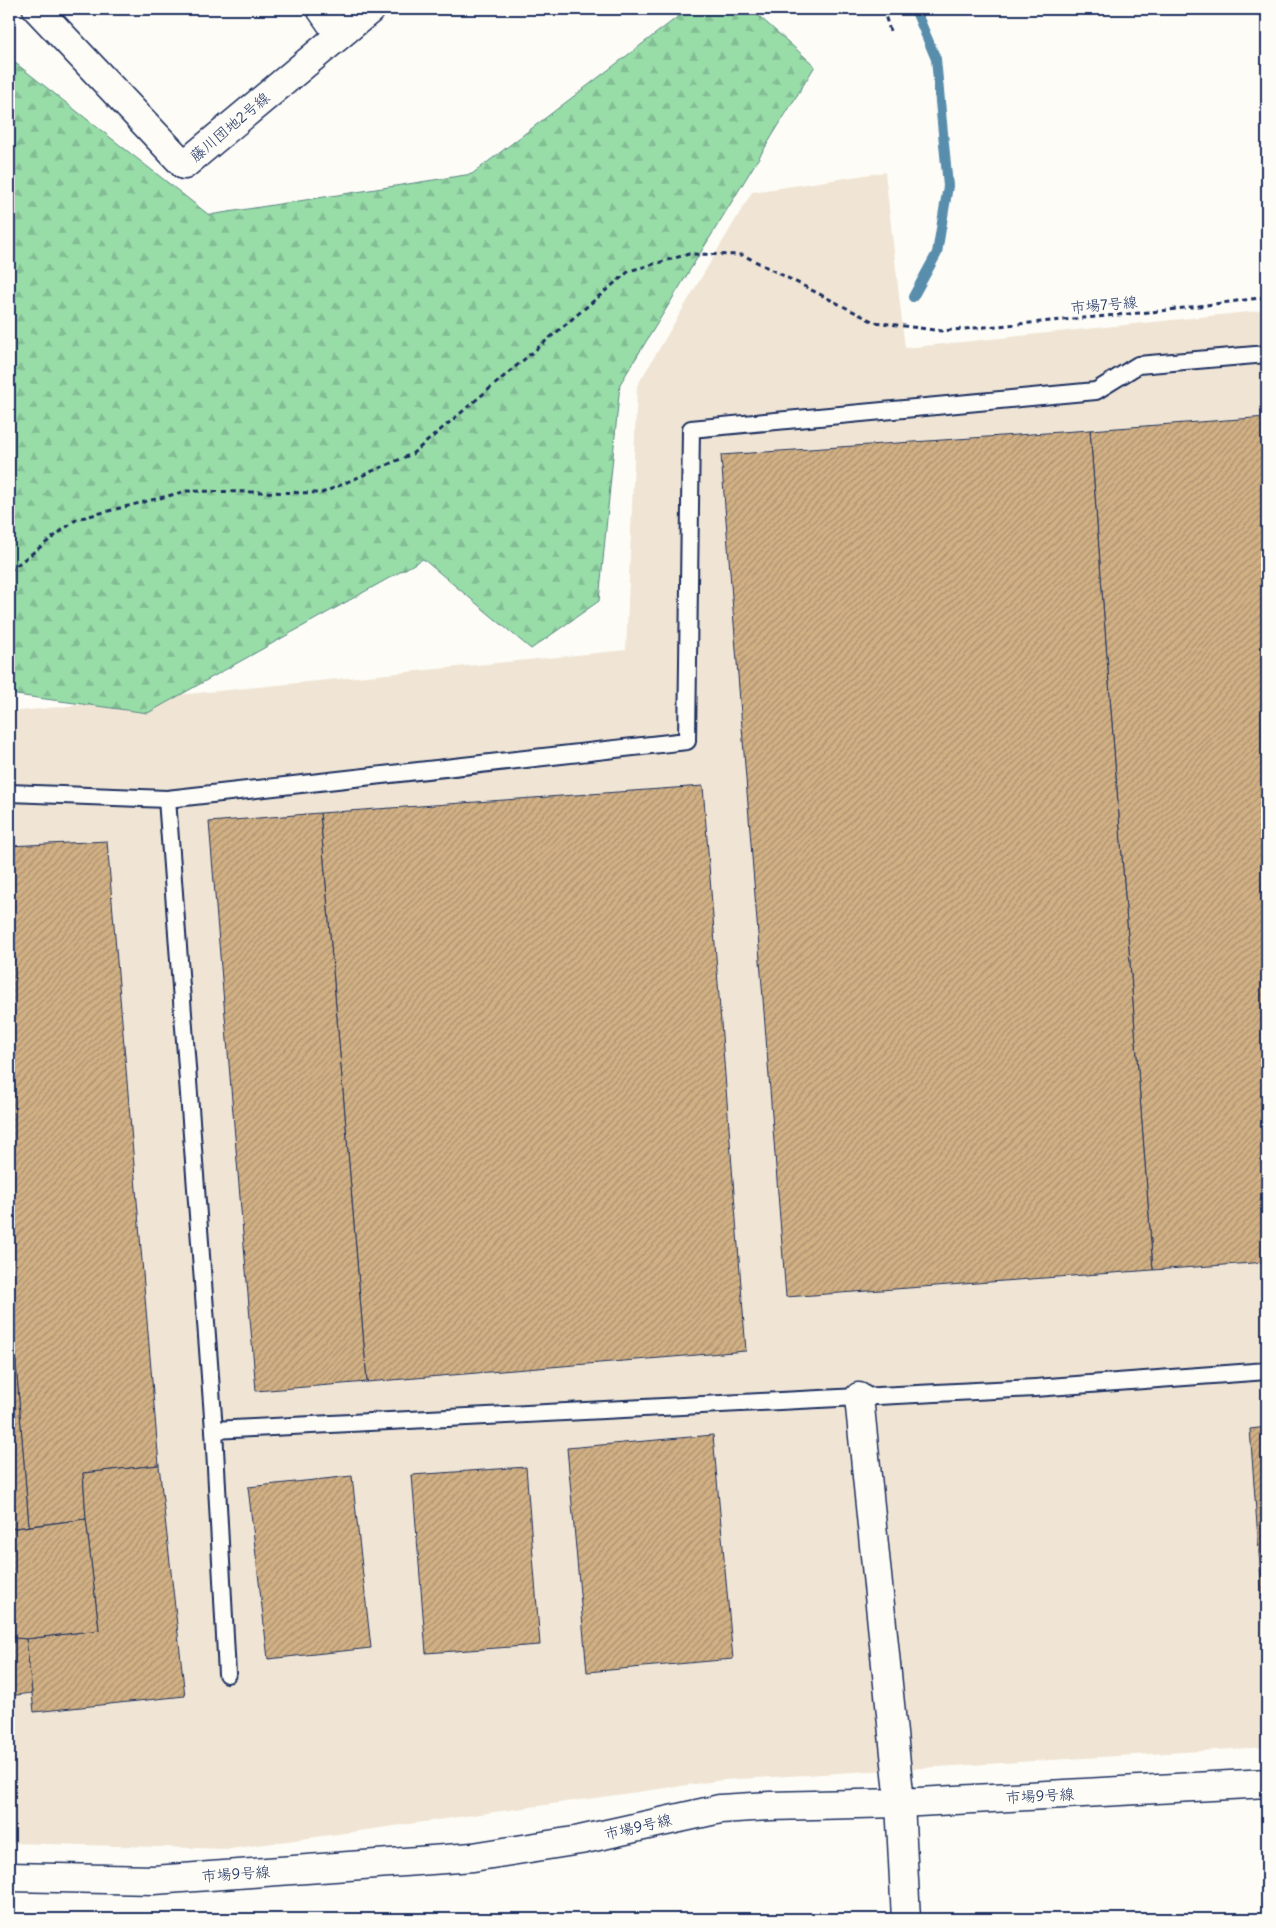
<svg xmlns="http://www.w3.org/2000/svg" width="1276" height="1928" font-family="Delius,'Klee One',sans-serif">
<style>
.built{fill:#f0e5d4}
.forest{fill:url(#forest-firs);stroke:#5a8683}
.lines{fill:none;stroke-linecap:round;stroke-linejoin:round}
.stream{stroke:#588dac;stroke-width:10}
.building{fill:url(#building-hatch);stroke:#1b2f5e}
.lane-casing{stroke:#1b2f5e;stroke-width:20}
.street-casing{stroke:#1b2f5e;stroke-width:31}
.path{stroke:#1b2f5e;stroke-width:3;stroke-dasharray:5 4;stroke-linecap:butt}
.lane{stroke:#fdfcf7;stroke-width:16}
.street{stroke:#fdfcf7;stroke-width:28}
.labels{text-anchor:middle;stroke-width:5;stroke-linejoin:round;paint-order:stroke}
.street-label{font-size:15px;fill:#1b2f5e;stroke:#fdfcf7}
</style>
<defs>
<pattern id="forest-firs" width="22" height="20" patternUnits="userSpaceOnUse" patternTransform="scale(1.25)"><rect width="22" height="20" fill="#98dca8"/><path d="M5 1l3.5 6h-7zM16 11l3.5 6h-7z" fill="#82bd93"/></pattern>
<pattern id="building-hatch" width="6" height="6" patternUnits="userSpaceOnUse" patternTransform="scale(1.25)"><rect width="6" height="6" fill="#d1b084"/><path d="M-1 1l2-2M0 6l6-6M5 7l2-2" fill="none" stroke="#a9906f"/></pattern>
</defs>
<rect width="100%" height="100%" fill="#fdfcf7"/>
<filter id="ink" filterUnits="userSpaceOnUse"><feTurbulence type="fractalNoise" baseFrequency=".02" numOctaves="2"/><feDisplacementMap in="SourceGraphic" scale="10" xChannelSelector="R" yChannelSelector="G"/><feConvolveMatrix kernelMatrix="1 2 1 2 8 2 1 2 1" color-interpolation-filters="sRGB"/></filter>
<g filter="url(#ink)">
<!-- built -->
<polygon class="built" points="885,172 905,348 1267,310 1267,1747 723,1780 230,1849 9,1843 9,712 626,650 637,386 752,192"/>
<!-- forest -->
<polygon class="forest" points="688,9 751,9 815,66 620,384 599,601 531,649 423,559 148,713 9,694 9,58 209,215 472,174"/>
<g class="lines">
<!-- stream -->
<polyline class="stream" points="913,297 937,253 948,186 936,59 915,9"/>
</g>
<!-- building -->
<g class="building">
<polygon points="1267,417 1267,1262 1153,1270 1090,430"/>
<polygon points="1090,430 1153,1270 786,1297 721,455"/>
<polygon points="703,786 746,1351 367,1382 320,813"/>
<polygon points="320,813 367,1382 256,1391 209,822"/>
<polygon points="107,841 159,1465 83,1473 86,1519 29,1526 9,1276 9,846"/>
<polygon points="9,1276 29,1526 9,1529"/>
<polygon points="1267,1427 1267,1553 1259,1553 1250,1429"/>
<polygon points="713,1435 733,1659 587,1672 567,1448"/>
<polygon points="159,1465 185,1696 34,1712 26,1639 99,1630 86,1519 83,1473"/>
<polygon points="526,1467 540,1645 426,1653 412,1475"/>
<polygon points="352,1476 371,1648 268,1659 248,1487"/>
<polygon points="86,1519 99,1630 26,1639 14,1638 9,1595 9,1529"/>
<polygon points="1259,1553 1267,1553 1267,1663"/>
<polygon points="9,1595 14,1638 26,1639 32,1693 9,1696"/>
</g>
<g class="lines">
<!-- lane casing -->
<g class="lane-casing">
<g id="lane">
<polyline points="9,793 167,799 687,741 691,429 1096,391 1138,365 1267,354"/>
<polyline points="167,799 214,1430 227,1674"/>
<polyline points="214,1430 1035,1388 1267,1371"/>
</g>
</g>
<!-- street casing -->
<g class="street-casing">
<g id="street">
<polyline points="37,9 184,165 371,9"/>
<polyline points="321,9 339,35"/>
<polyline points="859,1397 900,1803 906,1919"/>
<polyline points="9,1877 154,1880 473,1857 580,1840 720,1809 770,1806 900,1803 1267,1783"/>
</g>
</g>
<!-- path -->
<g class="path">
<polyline points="883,9 891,34"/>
<polyline points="9,571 77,519 187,491 322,493 412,454 629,271 689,254 743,255 874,322 942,331 1161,311 1267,297"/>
</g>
<!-- lane -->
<use href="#lane" class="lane"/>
<!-- street -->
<use href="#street" class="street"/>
</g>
</g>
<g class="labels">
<!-- street labels -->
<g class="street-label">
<text transform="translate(230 127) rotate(-40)" y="5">藤川団地2号線</text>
<text transform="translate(1104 305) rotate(-5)" y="5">市場7号線</text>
<text transform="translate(1040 1796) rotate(-3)" y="5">市場9号線</text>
<text transform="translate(638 1827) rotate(-13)" y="5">市場9号線</text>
<text transform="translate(236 1874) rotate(-4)" y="5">市場9号線</text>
</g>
</g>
<!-- margin -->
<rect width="1276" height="1928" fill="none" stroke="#fdfcf7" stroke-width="30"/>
<rect x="15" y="15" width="1246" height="1898" fill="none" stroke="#1b2f5e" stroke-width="2" filter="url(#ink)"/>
</svg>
